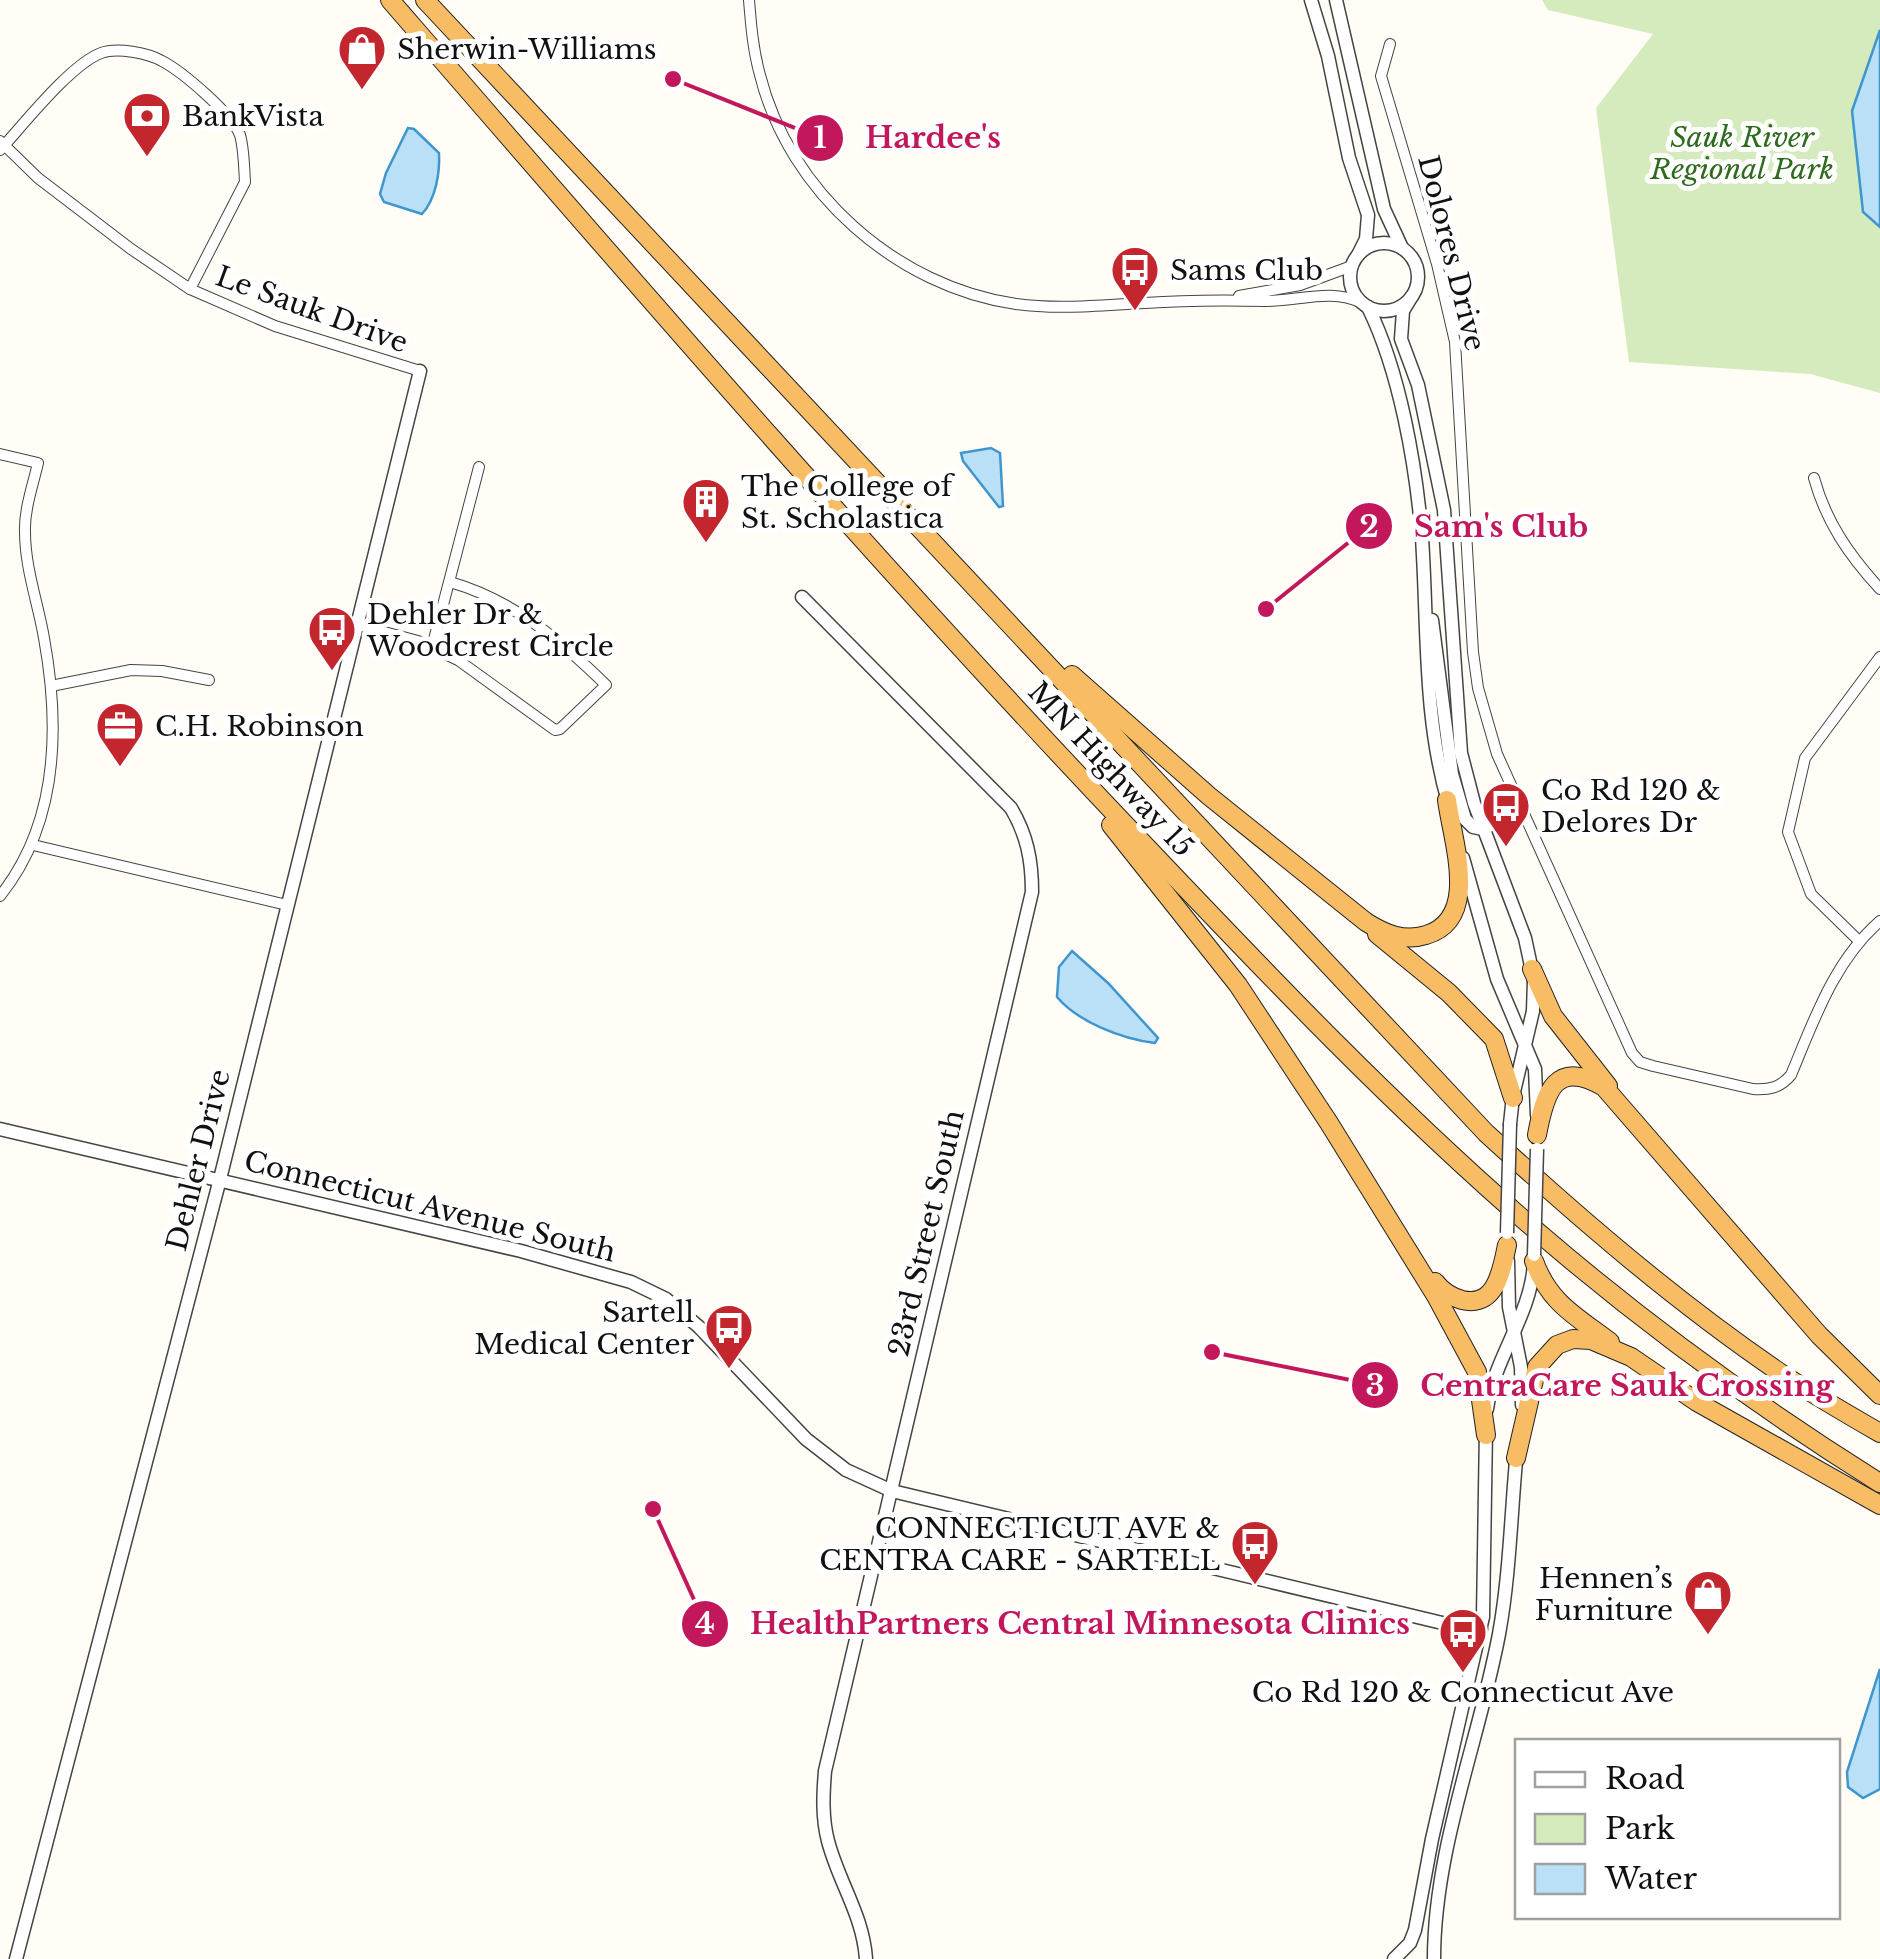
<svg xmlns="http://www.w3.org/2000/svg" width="1880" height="1959" font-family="'Libre Baskerville',serif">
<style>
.green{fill:#d5ebbd}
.water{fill:#b9e0f7;stroke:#3f96cf;stroke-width:2.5}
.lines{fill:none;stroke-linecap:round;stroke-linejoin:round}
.minor-casing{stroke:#444;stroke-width:12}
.tertiary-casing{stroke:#444;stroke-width:15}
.trunk-casing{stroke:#222;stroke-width:20}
.minor{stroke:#fff;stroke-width:10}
.tertiary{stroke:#fff;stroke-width:12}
.trunk{stroke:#f7bc64;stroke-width:18}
.tertiary-bridge-casing{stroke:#444;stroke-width:15;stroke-linecap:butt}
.tertiary-bridge{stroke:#fff;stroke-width:12}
.labels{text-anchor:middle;stroke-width:10;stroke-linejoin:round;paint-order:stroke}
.poi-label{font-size:28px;fill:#111;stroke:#fff;text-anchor:start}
.park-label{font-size:28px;font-style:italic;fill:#2f6b1f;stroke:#fff}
.street-label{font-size:28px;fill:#111;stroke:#fff}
.leader{fill:none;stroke:#c2185b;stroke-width:4}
.callout-dot{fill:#c2185b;stroke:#fff;stroke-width:4}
.mark-label{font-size:30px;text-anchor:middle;font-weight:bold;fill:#fff}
.callout-label{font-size:30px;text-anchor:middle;font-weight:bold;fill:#c2185b;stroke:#fff;stroke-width:10;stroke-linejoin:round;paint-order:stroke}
</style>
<rect width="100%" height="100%" fill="#fffdf5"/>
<!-- green -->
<polygon class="green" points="1542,0 1880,0 1880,393 1810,374 1629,362 1596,108 1653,34 1548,10"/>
<!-- water -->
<g class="water">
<polygon points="1880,30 1880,227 1863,212 1852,111"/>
<path d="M 408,128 L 414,129 L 439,153 C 440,172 436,199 422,214 L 384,202 L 380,194 L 386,173 Z"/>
<polygon points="991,448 1000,453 1003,506 999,507 963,461 961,453"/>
<path d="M 1072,951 L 1108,983 L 1158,1038 L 1155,1043 C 1122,1039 1078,1022 1057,997 L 1059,967 Z"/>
<polygon points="1880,1669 1880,1789 1863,1798 1848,1787 1847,1772"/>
</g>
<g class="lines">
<!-- minor casing -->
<g class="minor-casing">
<g id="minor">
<path d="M 749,0 C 751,25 753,50 760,75 C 789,192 897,287 1016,304 C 1059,310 1103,305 1145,303 C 1186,300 1225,300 1266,301 C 1300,301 1331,288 1362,303"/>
<path d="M 1390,44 L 1381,76 L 1437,264 L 1455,342 L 1473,652 L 1478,688 L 1497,754 L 1632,1053 L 1640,1062 L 1653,1066 L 1753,1089 C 1769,1090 1780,1088 1791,1075 C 1814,1020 1834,961 1880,921"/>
<polyline points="0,141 38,178 131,249 190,289 275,326 420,371"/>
<path d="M 0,150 C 24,124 70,65 101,53 C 117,47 148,53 162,61 C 183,72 232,114 240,135 C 244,149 244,167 245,182 L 190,289"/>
<polyline points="1239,296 1300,285 1352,266"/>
<path d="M 0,454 L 38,463 C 33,485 24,510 25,532 C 25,568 38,603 44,638 C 60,726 58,824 0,896"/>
<path d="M 1814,478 C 1826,522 1849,555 1880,589"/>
<path d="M 358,625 L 418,641 L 458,660 L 555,730 L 560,729 L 606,685 C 560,640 513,600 450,582"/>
<polyline points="432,647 479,467"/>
<polyline points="51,686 131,670 162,671 209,680"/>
<polyline points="1483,829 1523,816"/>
<polyline points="33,845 287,905"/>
<polyline points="1859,941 1811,894 1788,832 1805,758 1880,657"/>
</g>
</g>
<!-- tertiary casing -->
<g class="tertiary-casing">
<g id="tertiary">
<polyline points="1311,0 1328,56 1349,158 1368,215 1366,239 1358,255"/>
<polyline points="1336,0 1384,209 1402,248"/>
<circle cx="1384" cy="277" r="34"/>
<polyline points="1412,296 1403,311 1401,339 1418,385 1444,510 1461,753 1474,803 1525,938 1534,980 1533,1011 1513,1096 1510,1124"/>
<path d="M 1368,307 C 1400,372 1416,465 1422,538 C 1428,627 1423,718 1449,805"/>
<path d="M 802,597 L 1011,808 C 1027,835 1032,860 1032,892 L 825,1771 C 823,1795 822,1818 828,1841 C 839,1883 863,1915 866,1959"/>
<polyline points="1432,620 1452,774 1465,819 1473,827 1483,829"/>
<polyline points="1463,858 1497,979 1535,1069 1537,1115"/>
<polyline points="0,1129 521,1251 631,1282 666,1299 699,1327 806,1439 846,1470 892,1491 1459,1627 1481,1629"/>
<polyline points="1508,1261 1509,1307 1521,1367 1522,1405"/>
<path d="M 1487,1409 C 1494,1357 1531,1316 1534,1263"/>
<polyline points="16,1959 220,1179 420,371"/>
<polyline points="1394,1959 1410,1943 1415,1930 1432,1839 1483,1617 1486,1429"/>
<path d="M 1434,1959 C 1434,1849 1479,1741 1499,1634 C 1510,1574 1511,1511 1517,1450"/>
</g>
</g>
<!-- trunk casing -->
<g class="trunk-casing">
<g id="trunk">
<path d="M 390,0 C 635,283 880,567 1138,838 C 1267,974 1396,1110 1539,1233 C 1646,1325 1760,1408 1880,1483"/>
<path d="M 425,0 L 1486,1133 C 1580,1219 1676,1302 1782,1374 C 1814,1395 1847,1414 1880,1433"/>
<path d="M 1072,675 L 1209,796 L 1366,922 C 1385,934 1404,942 1426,935 C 1481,919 1452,840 1447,800"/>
<polyline points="1111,825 1238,985 1329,1123 1436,1296 1477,1372 1486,1435"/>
<polyline points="1377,934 1449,993 1494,1039 1513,1098"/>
<polyline points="1532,969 1553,1016 1608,1086"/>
<path d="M 1537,1135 C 1545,1092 1555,1058 1604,1087 L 1819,1335 L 1880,1395"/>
<path d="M 1534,1261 C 1549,1303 1576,1316 1610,1342"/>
<path d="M 1435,1282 C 1442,1291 1451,1297 1462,1300 C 1496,1308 1502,1270 1507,1245"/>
<polyline points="1516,1458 1537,1367 1557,1345 1573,1339 1591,1340 1631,1357 1697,1402 1880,1505"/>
</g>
</g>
<!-- minor -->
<use href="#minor" class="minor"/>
<!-- tertiary -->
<use href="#tertiary" class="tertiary"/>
<!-- trunk -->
<use href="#trunk" class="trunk"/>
<!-- tertiary-bridge casing -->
<g class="tertiary-bridge-casing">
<g id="tertiary-bridge">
<polyline points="1507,1233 1510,1124"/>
<polyline points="1534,1255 1537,1149"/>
</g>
</g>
<!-- tertiary-bridge -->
<use href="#tertiary-bridge" class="tertiary-bridge"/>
</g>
<!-- icons -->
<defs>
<g id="shop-pin" transform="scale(2.5)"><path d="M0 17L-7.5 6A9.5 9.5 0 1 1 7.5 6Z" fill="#c4262e" stroke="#fff"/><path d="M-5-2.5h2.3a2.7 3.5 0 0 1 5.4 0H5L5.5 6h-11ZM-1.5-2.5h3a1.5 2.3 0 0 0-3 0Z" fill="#fff"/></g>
<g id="bank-pin" transform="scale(2.5)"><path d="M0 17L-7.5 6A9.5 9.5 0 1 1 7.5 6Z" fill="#c4262e" stroke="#fff"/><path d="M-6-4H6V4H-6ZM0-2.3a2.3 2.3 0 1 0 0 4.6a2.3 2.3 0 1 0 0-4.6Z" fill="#fff"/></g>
<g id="bus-pin" transform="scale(2.5)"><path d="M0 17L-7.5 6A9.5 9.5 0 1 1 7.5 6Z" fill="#c4262e" stroke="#fff"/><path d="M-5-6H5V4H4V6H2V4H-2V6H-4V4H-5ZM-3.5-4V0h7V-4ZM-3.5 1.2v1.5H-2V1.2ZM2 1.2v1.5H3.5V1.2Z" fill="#fff"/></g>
<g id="building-pin" transform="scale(2.5)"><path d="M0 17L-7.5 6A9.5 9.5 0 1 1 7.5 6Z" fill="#c4262e" stroke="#fff"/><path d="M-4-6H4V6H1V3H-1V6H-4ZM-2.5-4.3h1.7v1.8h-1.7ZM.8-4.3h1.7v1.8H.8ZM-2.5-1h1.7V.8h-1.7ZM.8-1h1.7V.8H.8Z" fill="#fff"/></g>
<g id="office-pin" transform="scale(2.5)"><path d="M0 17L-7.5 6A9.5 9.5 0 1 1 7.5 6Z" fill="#c4262e" stroke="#fff"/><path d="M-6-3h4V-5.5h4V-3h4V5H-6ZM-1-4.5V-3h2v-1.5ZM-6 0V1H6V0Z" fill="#fff"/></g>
</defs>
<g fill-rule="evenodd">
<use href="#shop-pin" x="362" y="49"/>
<use href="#bank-pin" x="147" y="116"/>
<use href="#bus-pin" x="1135" y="270"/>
<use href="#building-pin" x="706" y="502"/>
<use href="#bus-pin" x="332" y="630"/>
<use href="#office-pin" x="120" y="726"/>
<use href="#bus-pin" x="1506" y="806"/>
<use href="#bus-pin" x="729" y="1328"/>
<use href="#bus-pin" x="1255" y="1544"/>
<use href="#shop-pin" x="1708" y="1594"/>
<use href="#bus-pin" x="1463" y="1632"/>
</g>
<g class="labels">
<!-- poi labels -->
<g class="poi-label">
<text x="397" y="59">Sherwin-Williams</text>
<text x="182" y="126">BankVista</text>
<text x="1170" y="280">Sams Club</text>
<text x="741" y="496">The College of<tspan x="741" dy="32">St. Scholastica</tspan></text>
<text x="367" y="624">Dehler Dr &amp;<tspan x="367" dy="32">Woodcrest Circle</tspan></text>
<text x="155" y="736">C.H. Robinson</text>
<text x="1541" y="800">Co Rd 120 &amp;<tspan x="1541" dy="32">Delores Dr</tspan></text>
<text x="694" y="1322" text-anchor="end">Sartell<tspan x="694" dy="32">Medical Center</tspan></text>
<text x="1220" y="1538" text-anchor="end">CONNECTICUT AVE &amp;<tspan x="1220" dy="32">CENTRA CARE - SARTELL</tspan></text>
<text x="1673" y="1588" text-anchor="end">Hennen’s<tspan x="1673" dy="32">Furniture</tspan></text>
<text x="1463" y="1702" text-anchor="middle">Co Rd 120 &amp; Connecticut Ave</text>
</g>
<!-- park labels -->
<g class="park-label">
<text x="1742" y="147">Sauk River<tspan x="1742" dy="32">Regional Park</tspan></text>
</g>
<!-- street labels -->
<g class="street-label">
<text transform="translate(1452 253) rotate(76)" y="10">Dolores Drive</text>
<text transform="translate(312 309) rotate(20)" y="10">Le Sauk Drive</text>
<text transform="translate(1111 769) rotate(47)" y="10">MN Highway 15</text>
<text transform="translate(198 1160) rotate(-76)" y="10">Dehler Drive</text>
<text transform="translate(430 1206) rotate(14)" y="10">Connecticut Avenue South</text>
<text transform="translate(926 1233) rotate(-77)" y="10">23rd Street South</text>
</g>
</g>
<!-- callouts -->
<path class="leader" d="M673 79L820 138M1266 609L1369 526M1212 1352L1375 1385M653 1509L705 1624"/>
<g class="callout-dot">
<circle cx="673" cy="79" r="10"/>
<circle cx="1266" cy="609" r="10"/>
<circle cx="1212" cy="1352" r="10"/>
<circle cx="653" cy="1509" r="10"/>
<circle cx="820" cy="138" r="25"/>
<circle cx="1369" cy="526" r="25"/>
<circle cx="1375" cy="1385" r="25"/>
<circle cx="705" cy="1624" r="25"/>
</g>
<g class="mark-label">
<text x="820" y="148">1</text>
<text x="1369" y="537">2</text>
<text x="1375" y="1396">3</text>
<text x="705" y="1634">4</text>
</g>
<g class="callout-label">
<text x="933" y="148">Hardee's</text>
<text x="1501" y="537">Sam's Club</text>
<text x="1627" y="1396">CentraCare Sauk Crossing</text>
<text x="1080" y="1634">HealthPartners Central Minnesota Clinics</text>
</g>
<!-- legend -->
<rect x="1515" y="1739" width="325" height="180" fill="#ffffff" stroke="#a0a0a0" stroke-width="2.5"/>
<rect x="1535" y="1772" width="50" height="15" fill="#ffffff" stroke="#a0a0a0" stroke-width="2.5"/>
<text x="1605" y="1789" font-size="30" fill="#111111">Road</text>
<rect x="1535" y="1814" width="50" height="30" fill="#d5ebbd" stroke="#a0a0a0" stroke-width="2.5"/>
<text x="1605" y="1839" font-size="30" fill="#111111">Park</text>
<rect x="1535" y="1864" width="50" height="30" fill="#b9e0f7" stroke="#a0a0a0" stroke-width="2.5"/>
<text x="1605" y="1889" font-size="30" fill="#111111">Water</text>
</svg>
